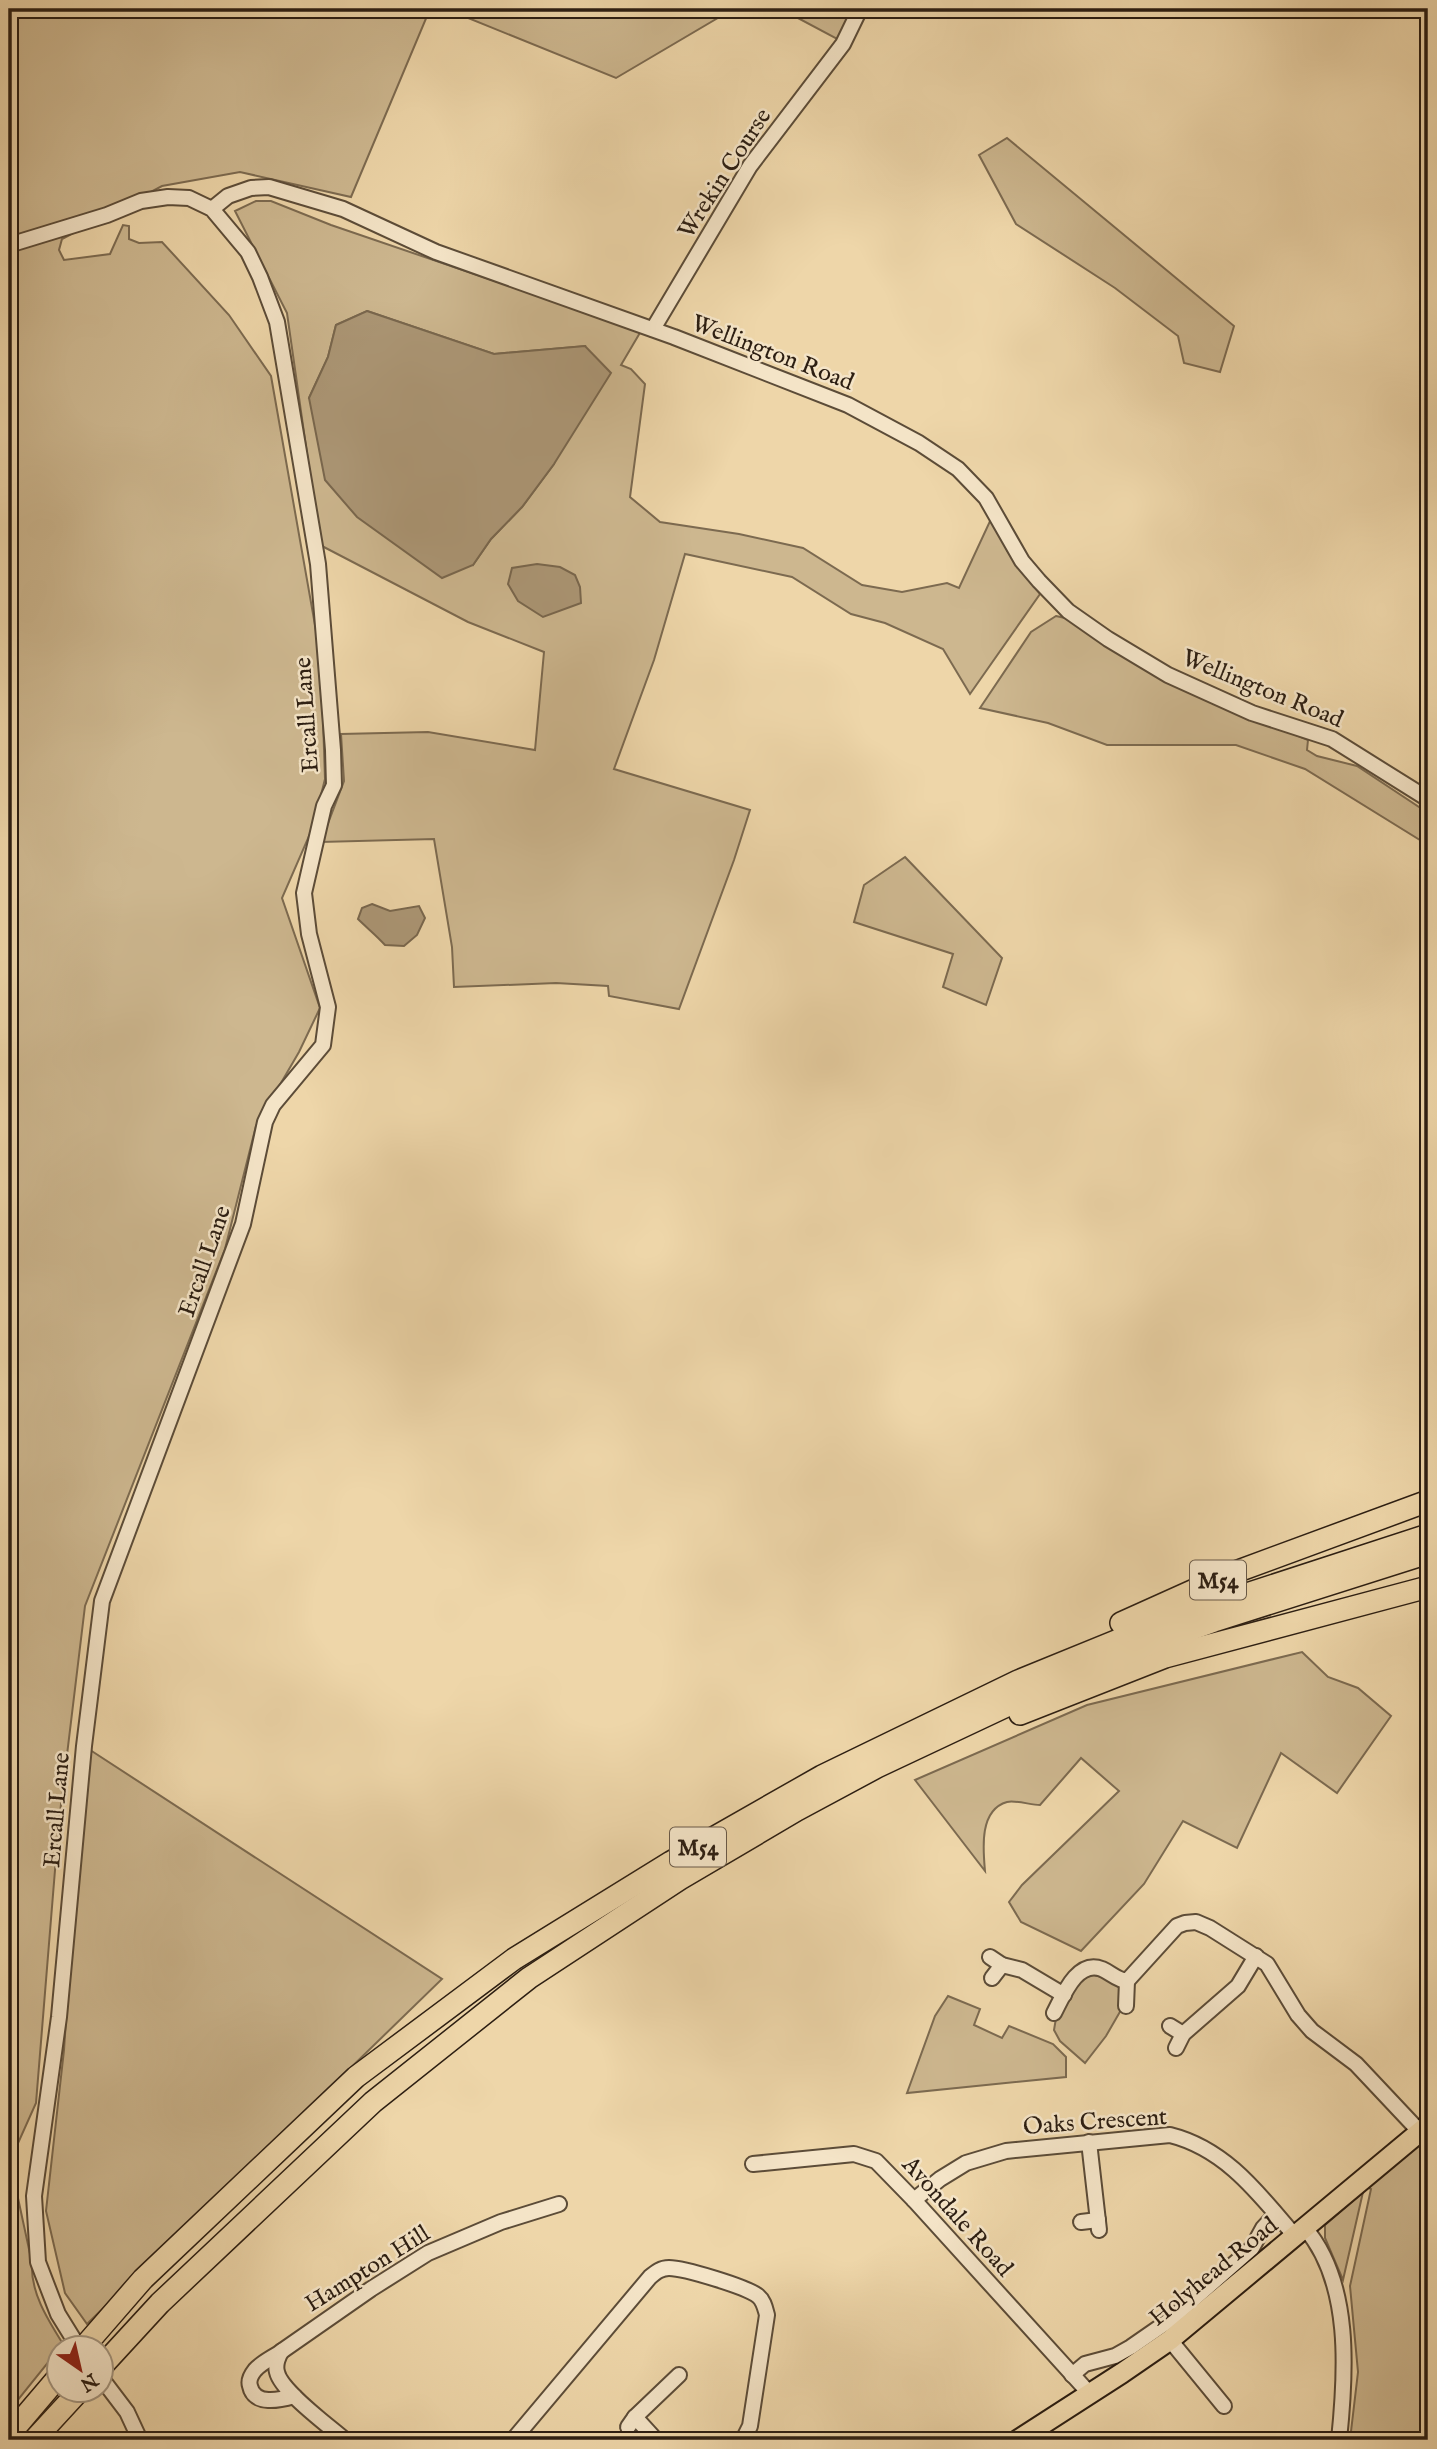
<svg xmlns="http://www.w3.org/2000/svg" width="1437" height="2449" font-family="'IM FELL English',serif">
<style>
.green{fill:#cdb78f;stroke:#7c6a50;stroke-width:2;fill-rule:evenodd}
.water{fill:#ac9776;stroke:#79674e;stroke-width:2}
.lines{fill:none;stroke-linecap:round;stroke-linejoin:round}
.minor-casing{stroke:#5c4c38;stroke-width:18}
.major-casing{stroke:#2c1e12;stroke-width:23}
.highway-casing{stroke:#2c1e12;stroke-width:24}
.minor{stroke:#f4e4c7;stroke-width:14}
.major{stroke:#eed6a9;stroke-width:19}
.highway{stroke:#eed6a9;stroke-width:21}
.labels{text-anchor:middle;stroke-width:5;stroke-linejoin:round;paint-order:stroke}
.shield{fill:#f4e4c7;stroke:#685948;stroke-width:2}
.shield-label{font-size:23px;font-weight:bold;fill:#2c1e12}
.street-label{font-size:24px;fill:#2c1e12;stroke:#f4e4c7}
</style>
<rect width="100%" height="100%" fill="#eed6a9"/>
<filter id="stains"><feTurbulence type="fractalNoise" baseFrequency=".00286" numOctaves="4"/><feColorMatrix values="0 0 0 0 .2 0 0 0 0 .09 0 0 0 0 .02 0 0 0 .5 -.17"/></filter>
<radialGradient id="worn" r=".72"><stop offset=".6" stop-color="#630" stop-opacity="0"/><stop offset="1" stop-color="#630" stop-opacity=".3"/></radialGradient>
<!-- green -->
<g class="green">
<path d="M 9,9 L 430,9 L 351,197 L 240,172 L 162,186 L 62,239 L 59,250 L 64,260 L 110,254 L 123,225 L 129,226 L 129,239 L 139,243 L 162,242 L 229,315 L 271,376 L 321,659 L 325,779 L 313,827 L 282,898 L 320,1008 L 299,1052 L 256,1126 L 225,1249 L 85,1606 L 59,1821 L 36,2103 L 10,2161 L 32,2263 C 30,2292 48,2320 63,2344 L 9,2411 Z"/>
<polygon points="446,9 733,9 616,78"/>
<polygon points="781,9 855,9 839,40"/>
<polygon points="1007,138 1234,326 1220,372 1184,363 1178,336 1115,288 1016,224 979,155"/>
<path d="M 256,201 L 271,201 L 331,225 L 641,331 L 621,365 L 631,369 L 645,384 L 630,497 L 660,522 L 739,534 L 803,548 L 862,585 L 902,592 L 947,583 L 959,588 L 991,519 L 1008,552 L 1040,594 L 970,694 L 943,649 L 885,623 L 851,614 L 792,577 L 685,554 L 654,660 L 614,769 L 750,810 L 734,860 L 679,1009 L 609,996 L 608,986 L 556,983 L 454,987 L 452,947 L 434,839 L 321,842 L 344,781 L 341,734 L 428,732 L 535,750 L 544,652 L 468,622 L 320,545 L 287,313 L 235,211 ZM 367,311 L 494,354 L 585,346 L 554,464 L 522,507 L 491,539 L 473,565 L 309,398 L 328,357 L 336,325 Z"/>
<polygon points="1056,616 1065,618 1179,686 1308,740 1307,750 1317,756 1357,766 1428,813 1428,845 1305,769 1236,745 1107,745 1048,723 980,708 1031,632"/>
<polygon points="905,857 1002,958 986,1005 943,987 953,954 854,922 864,885"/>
<path d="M 1302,1652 L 1328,1677 L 1358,1688 L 1391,1716 L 1337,1793 L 1281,1753 L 1237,1848 L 1183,1821 L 1144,1884 L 1081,1951 L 1021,1922 L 1009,1902 L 1022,1885 L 1119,1791 L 1081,1758 L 1040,1805 C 1031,1805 1016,1800 1007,1802 C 979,1810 983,1849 985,1871 L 915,1780 L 1087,1705 Z"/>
<polygon points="84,1746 442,1979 87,2324 65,2293 46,2211 64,2050"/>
<polygon points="1090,1974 1105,1978 1120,1987 1121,2010 1106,2036 1085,2063 1060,2041 1054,2030 1056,2018 1081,1978"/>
<polygon points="948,1996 980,2009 974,2025 1002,2038 1009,2026 1053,2044 1066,2057 1066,2077 907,2093 935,2016"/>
<polygon points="1428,2135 1428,2440 1350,2440 1358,2372 1350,2286 1371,2189 1367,2187"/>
<polygon points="1363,2192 1343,2280 1325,2238 1325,2225"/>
</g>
<!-- water -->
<g class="water">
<polygon points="367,311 494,354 585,346 611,373 554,464 522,507 491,539 473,565 442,578 357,517 325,480 309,398 328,357 336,325"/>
<polygon points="537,564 560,567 575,575 580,587 581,603 543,617 518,601 508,584 512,568"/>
<path d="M 372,904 L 390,911 L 419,906 L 425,918 L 417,935 L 404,946 L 385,945 C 376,935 367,928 358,919 L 362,908 Z"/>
</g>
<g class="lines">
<!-- minor casing -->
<g class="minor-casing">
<g id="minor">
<polyline points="212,209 228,196 251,188 269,187 343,209 436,252 674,337 848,405 919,443 958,469 986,498 1022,561 1039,581 1068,611 1108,639 1168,675 1252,713 1332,739 1428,799"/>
<polyline points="9,245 107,215 141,201 168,197 189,198 212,209 248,252 260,277 277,322 318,564 333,750 334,785 324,806 304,893 309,934 328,1007 323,1045 273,1105 265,1122 243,1224 102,1601 84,1746 59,2017 34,2196 38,2262 58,2314 79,2348"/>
<polyline points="653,329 750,166 843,44 860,9"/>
<polyline points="990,1957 1002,1965 1022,1970 1064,1995"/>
<polyline points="992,1978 1002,1965"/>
<polyline points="1126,2006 1127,1981"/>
<path d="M 1054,2013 C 1063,1996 1077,1959 1102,1969 C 1111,1973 1117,1980 1127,1981 L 1177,1926 L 1185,1923 L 1196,1922 L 1210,1928 L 1267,1964 L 1298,2015 L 1312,2031 L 1356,2064 L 1420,2132"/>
<polyline points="1170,2026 1183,2034"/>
<polyline points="1176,2048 1183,2034 1238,1986 1256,1956"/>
<polyline points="1089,2142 1099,2230"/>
<polyline points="753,2164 854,2154 876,2161 914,2200 1090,2394"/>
<path d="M 914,2200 L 940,2179 L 966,2163 L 1006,2151 L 1170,2135 C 1226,2149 1259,2194 1295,2236"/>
<polyline points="1081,2222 1098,2220"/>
<path d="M 1305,2228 C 1352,2283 1346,2373 1339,2440"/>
<polyline points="1170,2340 1224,2406"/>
<path d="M 282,2351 C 274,2357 262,2362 255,2370 C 251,2375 248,2380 250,2386 C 254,2406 280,2400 294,2396"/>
<polyline points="1072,2375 1085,2364 1115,2356 1131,2347 1170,2320 1252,2248 1263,2228 1275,2215"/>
<polyline points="102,2379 127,2412 140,2440"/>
<polyline points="635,2417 656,2440"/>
<polyline points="628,2427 635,2417 679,2375"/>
<path d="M 345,2440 C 329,2426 281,2391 277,2372 C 275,2365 278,2356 282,2351 L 371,2289 L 428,2253 L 501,2222 L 559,2204"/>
<path d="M 513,2440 L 650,2277 C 656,2272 661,2268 669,2268 C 684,2268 747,2287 758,2296 C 764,2301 765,2308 767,2315 L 750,2426 L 743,2440"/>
</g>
</g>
<!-- major casing -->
<g class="major-casing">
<polyline id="major" points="1018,2440 1122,2373 1170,2340 1428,2125"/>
</g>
<!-- highway casing -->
<g class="highway-casing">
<g id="highway">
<polyline points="1121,1623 1230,1574 1428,1501"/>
<polyline points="1020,1714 1165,1657 1428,1587"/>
<polyline points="83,2348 143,2279 356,2077 514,1959 671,1862 822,1776 1018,1681 1170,1619 1428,1535"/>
<polyline points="102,2366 160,2303 373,2102 529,1978 680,1879 797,1810 877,1767 1051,1685 1153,1643 1214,1621 1428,1553"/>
<polyline points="9,2435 60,2375"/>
<polyline points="34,2440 80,2390"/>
</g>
</g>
<!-- minor -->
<use href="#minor" class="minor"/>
<!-- major -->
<use href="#major" class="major"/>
<!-- highway -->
<use href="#highway" class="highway"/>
</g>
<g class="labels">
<!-- shield labels -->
<g class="shield">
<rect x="1190" y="1560.5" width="56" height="39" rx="5"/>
<rect x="670" y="1827.5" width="56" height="39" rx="5"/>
</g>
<g class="shield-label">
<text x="1218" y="1588">M54</text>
<text x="698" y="1855">M54</text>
</g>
<!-- street labels -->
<g class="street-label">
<text transform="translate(724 173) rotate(-57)" y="8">Wrekin Course</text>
<text transform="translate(773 352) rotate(21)" y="8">Wellington Road</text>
<text transform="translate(1263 688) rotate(22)" y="8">Wellington Road</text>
<text transform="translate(306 715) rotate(-94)" y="8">Ercall Lane</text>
<text transform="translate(204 1261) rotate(-71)" y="8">Ercall Lane</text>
<text transform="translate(56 1810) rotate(-85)" y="8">Ercall Lane</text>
<text transform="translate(1095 2121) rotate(-4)" y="8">Oaks Crescent</text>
<text transform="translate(958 2216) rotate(48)" y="8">Avondale Road</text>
<text transform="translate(367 2268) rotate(-32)" y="8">Hampton Hill</text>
<text transform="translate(1213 2271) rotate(-39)" y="8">Holyhead Road</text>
</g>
</g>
<!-- margin -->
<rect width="1437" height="2449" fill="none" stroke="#eed6a9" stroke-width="35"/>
<rect x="10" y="10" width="1416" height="2428" fill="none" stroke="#2c1e12" stroke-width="3.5"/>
<rect x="18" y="18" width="1402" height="2414" fill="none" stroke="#2c1e12" stroke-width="2"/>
<!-- north arrow -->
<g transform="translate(80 2369) rotate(146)"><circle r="33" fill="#f4e4c7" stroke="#a4957f" stroke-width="2"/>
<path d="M0-5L12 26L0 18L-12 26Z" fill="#8f2418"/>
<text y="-10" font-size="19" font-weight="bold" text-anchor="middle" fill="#2c1e12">N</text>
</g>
<rect width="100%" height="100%" filter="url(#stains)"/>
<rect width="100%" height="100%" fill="url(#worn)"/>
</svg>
